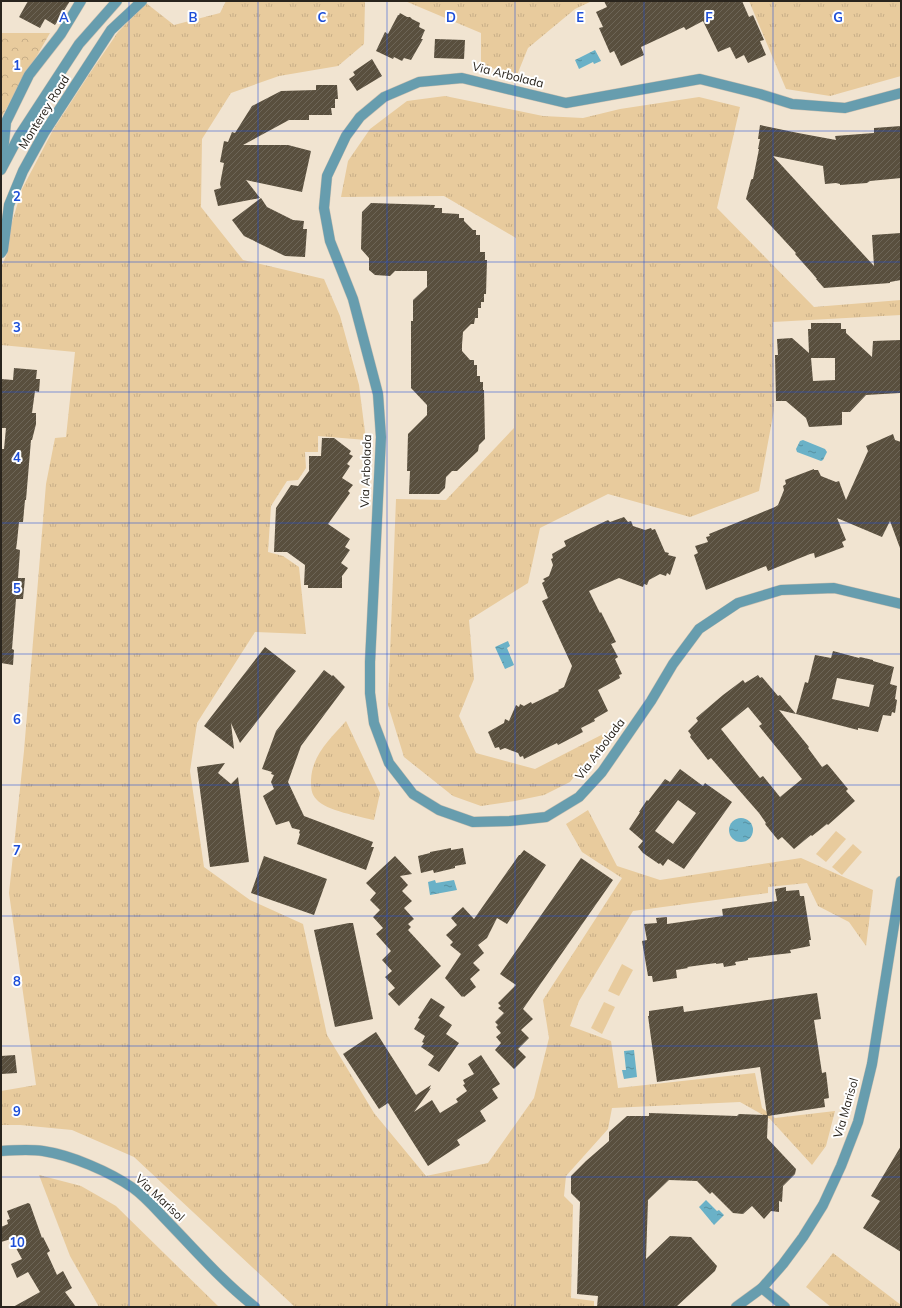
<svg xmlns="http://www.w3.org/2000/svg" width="902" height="1308" font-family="Mulish,sans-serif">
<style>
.grass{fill:url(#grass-tufts)}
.park{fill:url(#park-crowns)}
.garden{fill:#e8cb9d}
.water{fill:url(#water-ripples)}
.building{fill:url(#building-hatch);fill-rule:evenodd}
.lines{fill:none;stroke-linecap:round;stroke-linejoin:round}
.minor-casing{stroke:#cdc1b1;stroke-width:11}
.minor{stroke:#679dae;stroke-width:10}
.grid{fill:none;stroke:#1d4ed8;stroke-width:1;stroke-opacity:0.55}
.labels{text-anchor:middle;stroke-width:4;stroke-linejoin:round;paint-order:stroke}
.street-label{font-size:12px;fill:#29241d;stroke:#fff}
.grid-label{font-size:13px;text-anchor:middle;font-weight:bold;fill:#1d4ed8;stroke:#fff;stroke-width:4;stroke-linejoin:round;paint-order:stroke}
</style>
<defs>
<pattern id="grass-tufts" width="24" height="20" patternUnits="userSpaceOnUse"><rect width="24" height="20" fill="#e8cb9d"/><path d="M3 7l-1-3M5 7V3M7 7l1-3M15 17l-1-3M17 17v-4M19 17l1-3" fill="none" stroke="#c7ae87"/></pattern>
<pattern id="park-crowns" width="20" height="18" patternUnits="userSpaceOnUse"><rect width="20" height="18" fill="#e8cb9d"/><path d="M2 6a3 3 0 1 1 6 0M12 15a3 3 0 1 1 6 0" fill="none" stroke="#c7ae87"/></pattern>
<pattern id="water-ripples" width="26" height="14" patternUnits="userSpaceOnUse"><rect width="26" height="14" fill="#6ab1c7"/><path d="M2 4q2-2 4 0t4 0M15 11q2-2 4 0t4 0" fill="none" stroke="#5790a1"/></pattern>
<pattern id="building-hatch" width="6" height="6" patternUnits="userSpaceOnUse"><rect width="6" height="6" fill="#594f3e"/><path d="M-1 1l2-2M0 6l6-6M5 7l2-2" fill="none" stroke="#6d6557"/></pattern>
</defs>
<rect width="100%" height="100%" fill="#f1e4d1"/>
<!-- grass -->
<g class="grass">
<polygon points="226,1 365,1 364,44 338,66 279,76 231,93 202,139 201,207 243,260 324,279 340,316 359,385 366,440 318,436 318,452 305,452 306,468 298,480 287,481 271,506 268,552 283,556 299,567 306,634 255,632 197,723 190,771 204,867 250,900 303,924 327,1035 374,1113 426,1176 488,1163 534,1098 549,1038 543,1000 622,878 582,852 566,824 588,810 617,866 660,880 801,858 873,890 866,946 849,922 818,906 807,883 768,887 768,893 633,911 579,1001 570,1026 611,1041 618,1088 755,1073 762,1108 775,1118 835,1111 826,1146 812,1165 770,1119 740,1102 612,1108 608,1129 566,1176 564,1196 573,1205 571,1298 594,1301 594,1307 295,1307 134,1157 72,1130 20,1125 1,1125 1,1091 36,1085 9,893 24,751 46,484 55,438 66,437 75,352 1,345 1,267 7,254 12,222 22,189 53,130 88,76 118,32 146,3 174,25 220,13"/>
<polygon points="405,1 592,1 575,9 528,48 517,75 481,65 481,33"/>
<polygon points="749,1 901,1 901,76 830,96 786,89"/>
<polygon points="445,96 543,116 583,118 620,109 699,97 740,107 717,208 814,307 901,300 901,315 773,322 774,410 759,491 690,517 608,494 540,528 528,583 469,620 474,679 459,716 476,753 535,769 611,730 570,782 544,795 515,801 481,806 453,796 404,757 388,705 396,499 446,500 514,428 516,238 444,196 341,197 348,161 370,129 407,101"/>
<path d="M 346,721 L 380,793 L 374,820 C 361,817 325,810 317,800 C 311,794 311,788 311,780 C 312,755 330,739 346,721 Z"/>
<polygon points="39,1175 81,1186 116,1206 219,1307 99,1307 70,1256"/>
<polygon points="833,1253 901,1305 901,1307 831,1307 806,1287"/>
</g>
<!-- park -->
<polygon class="park" points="1,33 50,33 1,118"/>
<!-- garden -->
<g class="garden">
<polygon points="836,831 846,839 826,862 816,854"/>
<polygon points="853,844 862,852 842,875 832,867"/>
<polygon points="622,964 633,970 619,996 608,991"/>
<polygon points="604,1002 615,1007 602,1034 591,1028"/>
</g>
<!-- water -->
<g class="water">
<polygon points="595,50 601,61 594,64 593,62 579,69 575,60"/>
<polygon points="803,440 825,449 827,452 823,460 821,461 797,452 796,449 800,441"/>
<polygon points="508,641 510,646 507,648 514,665 505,669 495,647"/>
<circle cx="741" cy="830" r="12"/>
<polygon points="435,880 436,883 454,880 457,890 430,895 428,882"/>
<polygon points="634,1050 637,1077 624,1079 622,1070 626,1070 624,1051"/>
<polygon points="706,1200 717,1211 719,1210 724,1215 714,1225 699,1207"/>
</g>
<!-- building -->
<g class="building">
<polygon points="28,1 70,1 55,25 45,19 40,28 19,17"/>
<polygon points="604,1 742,1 749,17 753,15 764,40 760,41 766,55 748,63 744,55 736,59 730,47 718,52 703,21 686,30 684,27 641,47 644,55 621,66 614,51 610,53 599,28 603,27 596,12 607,7"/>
<polygon points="400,13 407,17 410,17 412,19 420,23 419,27 425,30 421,39 423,39 411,60 404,58 402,61 394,57 393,59 376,51 385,32 388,34 398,15 399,15"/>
<polygon points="435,39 465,40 464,59 434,58"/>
<polygon points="372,59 382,76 357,91 349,79 355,75 353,72"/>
<polygon points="316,85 337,85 338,99 335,99 335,108 331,108 332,115 309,115 309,120 289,120 243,145 288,145 311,151 302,192 246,180 260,198 218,206 214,190 221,188 220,184 224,163 220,162 224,141 228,142 232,132 235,133 252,106 281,91 316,90"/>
<polygon points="760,125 798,133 836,140 835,136 874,133 874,128 901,126 901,178 870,181 867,183 840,185 840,184 836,183 825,184 823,166 773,156 874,266 872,235 901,233 901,280 890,282 890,283 824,288 816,279 817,279 812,273 795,254 796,253 746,199 751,180 752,179 753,179 759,149 758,149 760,139 758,139"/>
<polygon points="261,198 267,207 293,220 304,221 303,229 307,229 305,257 285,256 244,236 232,220"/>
<polygon points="371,203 435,205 434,208 442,208 442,213 459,214 459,218 464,218 464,221 473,230 476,230 476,235 480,235 480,252 485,252 485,260 487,260 486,294 484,294 484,302 481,302 481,308 478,308 478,318 475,318 474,324 471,324 463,332 462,345 462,351 470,360 474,360 474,365 477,365 477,376 480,376 480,382 483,382 483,390 484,390 485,439 479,445 478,451 457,471 452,471 446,477 445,488 439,494 409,494 410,471 407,471 408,434 427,415 427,405 411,388 411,321 413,321 413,300 427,287 427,271 395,271 390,276 375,275 369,270 369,258 361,249 362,212"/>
<path d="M 811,323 L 841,323 L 841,329 L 846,329 L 846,333 L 872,357 L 873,341 L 901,340 L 900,393 L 866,395 L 850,412 L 842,412 L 842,425 L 809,427 L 806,418 L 786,401 L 776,401 L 775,355 L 778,355 L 777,339 L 792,338 L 809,353 L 808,329 L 811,329 ZM 811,358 L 835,358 L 835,380 L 813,381 Z"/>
<polygon points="14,368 37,370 36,379 40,379 39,392 35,391 32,413 36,413 36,424 32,440 31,440 26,500 25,500 23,522 19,522 17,542 16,549 20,550 18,578 25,578 23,599 16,599 12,649 14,650 13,665 1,663 1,475 2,464 1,464 1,449 4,449 6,428 1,428 1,379 13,380"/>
<polygon points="893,434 895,440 901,442 901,548 900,548 890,521 882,537 837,518 846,540 842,542 844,547 815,558 814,553 810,554 768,571 766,566 706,590 694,555 698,553 695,546 708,542 706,537 710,536 709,534 775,507 778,505 784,490 783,486 786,484 785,480 814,469 814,470 818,470 821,476 836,482 839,481 846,500 868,451 866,446"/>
<polygon points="322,438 334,438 351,451 349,454 353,456 347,464 350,466 342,478 353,485 348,491 350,493 328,524 350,539 345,547 350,550 341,563 348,568 342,576 342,588 308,588 308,585 304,585 305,565 287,552 274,552 276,508 291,485 298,486 309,471 309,456 321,456"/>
<polygon points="624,517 628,522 631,521 633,526 645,530 651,528 652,530 655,529 665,552 669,553 668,555 676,557 670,575 667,573 666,576 660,574 649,580 647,585 644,584 643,587 619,578 589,591 600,613 601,612 616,642 611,644 618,657 615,659 622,674 619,675 620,678 598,690 608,711 594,719 595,721 581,728 583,732 558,745 557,743 524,759 523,756 520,757 518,753 505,748 500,750 499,747 495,748 488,732 504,723 505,719 509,721 516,705 519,707 520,704 524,706 531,702 532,704 559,691 558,690 564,687 572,666 542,601 548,598 542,583 545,581 543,579 549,576 553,565 551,559 553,558 552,554 566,546 564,541 608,520 610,522"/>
<polygon points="265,647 296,671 240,743 231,723 234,749 204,726"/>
<path d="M 833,651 L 859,658 L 860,657 L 873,660 L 873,661 L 894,667 L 890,684 L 897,686 L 895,699 L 897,700 L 895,713 L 892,712 L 891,716 L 883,715 L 878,732 L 858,728 L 858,730 L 796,714 L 805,682 L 808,683 L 815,655 L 831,658 ZM 837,678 L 874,685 L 869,707 L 832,699 Z"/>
<polygon points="324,670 332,676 333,675 345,687 301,746 288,782 304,816 373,842 371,847 374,847 366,870 297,844 300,834 299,833 300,830 292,828 289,821 276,825 263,796 274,789 271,782 274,775 271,774 272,772 262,769 276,731"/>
<path d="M 758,675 L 760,678 L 762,677 L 778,696 L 780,695 L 796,714 L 779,710 L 809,747 L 808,748 L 822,767 L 827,764 L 829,766 L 848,789 L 846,791 L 855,801 L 828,825 L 827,824 L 812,836 L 811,835 L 794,849 L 782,837 L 778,840 L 765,824 L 766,823 L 759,813 L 711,758 L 708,760 L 690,737 L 691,735 L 688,731 L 698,721 L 696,718 L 723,695 L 743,680 L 745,683 ZM 748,707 L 762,724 L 759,726 L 802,779 L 780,797 L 763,776 L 760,778 L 721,729 Z"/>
<polygon points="225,763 218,773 231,784 238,777 249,862 210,867 197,767"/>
<path d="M 680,769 L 703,786 L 705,783 L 732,802 L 684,869 L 668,859 L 663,866 L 660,863 L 659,864 L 643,853 L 638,847 L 643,841 L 629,829 L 639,814 L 640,812 L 639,812 L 647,800 L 648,801 L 665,779 L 670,782 ZM 678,800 L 696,813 L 673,844 L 655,831 Z"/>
<polygon points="451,848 451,850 463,848 466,864 455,866 455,868 434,873 433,870 421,873 418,856 430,853 430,852"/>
<polygon points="524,850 546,865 507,924 497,918 487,938 478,945 484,953 473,963 480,970 470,979 476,987 464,997 463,996 462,997 445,978 461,954 450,945 453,942 446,935 457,925 451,918 463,907 474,919 519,855 520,855"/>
<polygon points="264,856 327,879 314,915 251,893"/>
<polygon points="395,856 412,874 400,876 408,885 402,891 412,901 404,908 414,919 408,924 411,927 408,930 441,966 399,1006 388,994 395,988 385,977 392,971 382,960 391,951 376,934 383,928 373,917 380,910 370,900 376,893 366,883"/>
<polygon points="581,858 613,880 523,1009 533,1019 521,1030 529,1038 518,1049 526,1057 514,1069 495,1050 501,1043 496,1037 501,1033 496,1027 498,1025 495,1022 504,1013 498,1008 501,1006 498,1003 516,985 500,974"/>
<polygon points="786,887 786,891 799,890 800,896 804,896 811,940 809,940 810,946 790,950 791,953 748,958 748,960 735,962 736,965 724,967 723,963 716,964 716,963 687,967 688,968 676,970 677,978 653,982 652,976 648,976 642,941 647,940 644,924 657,923 656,918 667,917 667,924 723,916 722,909 777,901 775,889"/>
<polygon points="349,923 353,923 373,1019 335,1027 314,930"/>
<polygon points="817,993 821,1019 814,1020 822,1073 826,1072 829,1098 824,1099 825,1107 768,1116 767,1138 796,1169 795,1174 783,1186 782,1202 779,1201 779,1212 771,1211 764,1219 752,1206 743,1214 733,1213 712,1192 710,1194 697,1181 669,1180 648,1200 646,1259 670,1236 691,1237 717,1266 715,1271 676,1307 597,1307 598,1296 577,1294 580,1202 571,1193 571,1176 586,1161 609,1141 609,1132 627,1116 649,1116 649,1113 737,1116 739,1114 767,1115 760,1067 657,1082 648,1016 649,1016 649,1011 683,1006 684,1012"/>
<polygon points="431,998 445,1007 439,1016 452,1025 446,1034 459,1043 439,1072 428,1065 434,1056 421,1047 424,1043 422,1042 425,1036 414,1029 420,1019 418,1018"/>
<polygon points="376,1032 416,1095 431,1085 429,1089 431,1088 414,1112 432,1100 440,1113 458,1102 456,1099 467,1091 463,1085 465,1084 463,1080 474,1074 468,1064 481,1055 500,1084 492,1089 498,1098 480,1111 486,1121 457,1140 460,1145 428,1166 388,1103 379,1109 343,1054"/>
<polygon points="15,1055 17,1073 1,1074 1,1056"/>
<polygon points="901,1146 901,1252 863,1228 880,1201 871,1196"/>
<polygon points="28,1203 30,1204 42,1238 43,1237 50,1251 47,1253 57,1275 63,1271 72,1288 65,1292 76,1307 13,1307 40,1292 28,1272 17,1278 11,1264 22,1259 11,1239 1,1242 1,1227 8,1224 7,1220 10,1219 7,1211"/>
</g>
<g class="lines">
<!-- minor casing -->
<g class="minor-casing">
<g id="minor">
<polyline points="901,93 845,108 792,104 760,94 700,79 566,103 462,78 419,82 384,97 360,117 346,136 327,176 324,208 330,241 353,299 378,394 381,437 370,662 370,693 374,723 389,763 413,794 439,810 473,822 510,821 546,817 579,797 602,772 651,701 673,664 699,629 738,603 781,590 834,588 901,604"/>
<polyline points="2,163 6,122 29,75 61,34 81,1"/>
<polyline points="1,170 19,136 79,44 117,1"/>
<polyline points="1,253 3,250 9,205 23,171 44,133 111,30 142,1"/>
<path d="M 1,1151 C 15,1150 29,1149 43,1151 C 71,1155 110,1172 133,1188 C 147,1198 158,1212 170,1224 C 197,1252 224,1283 255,1307"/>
<polyline points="762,1288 785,1307"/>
<polyline points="736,1307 762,1288 783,1264 803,1237 823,1205 841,1166 858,1122 872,1064 901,881"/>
</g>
</g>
<!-- minor -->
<use href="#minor" class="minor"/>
</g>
<!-- grid -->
<path class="grid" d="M 129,1 L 129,1307M 258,1 L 258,1307M 387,1 L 387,1307M 515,1 L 515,1307M 644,1 L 644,1307M 773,1 L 773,1307M 1,131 L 901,131M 1,262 L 901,262M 1,392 L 901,392M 1,523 L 901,523M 1,654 L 901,654M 1,785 L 901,785M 1,916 L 901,916M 1,1046 L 901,1046M 1,1177 L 901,1177"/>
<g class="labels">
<!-- street labels -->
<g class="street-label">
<text transform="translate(508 75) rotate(14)" y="4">Via Arbolada</text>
<text transform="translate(44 112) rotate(-58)" y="4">Monterey Road</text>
<text transform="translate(366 471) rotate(-88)" y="4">Via Arbolada</text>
<text transform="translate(600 749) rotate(-53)" y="4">Via Arbolada</text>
<text transform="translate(846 1108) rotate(-74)" y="4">Via Marisol</text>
<text transform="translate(160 1198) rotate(43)" y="4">Via Marisol</text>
</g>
</g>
<g class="grid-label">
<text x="64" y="22">A</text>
<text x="193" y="22">B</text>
<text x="322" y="22">C</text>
<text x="451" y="22">D</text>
<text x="580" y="22">E</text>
<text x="709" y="22">F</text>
<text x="838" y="22">G</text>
<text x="17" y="70">1</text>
<text x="17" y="201">2</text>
<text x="17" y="332">3</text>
<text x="17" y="462">4</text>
<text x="17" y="593">5</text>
<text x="17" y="724">6</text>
<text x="17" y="855">7</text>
<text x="17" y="986">8</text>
<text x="17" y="1116">9</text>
<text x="17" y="1247">10</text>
</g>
<!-- border -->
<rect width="902" height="1308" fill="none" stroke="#29241d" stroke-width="4"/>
</svg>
